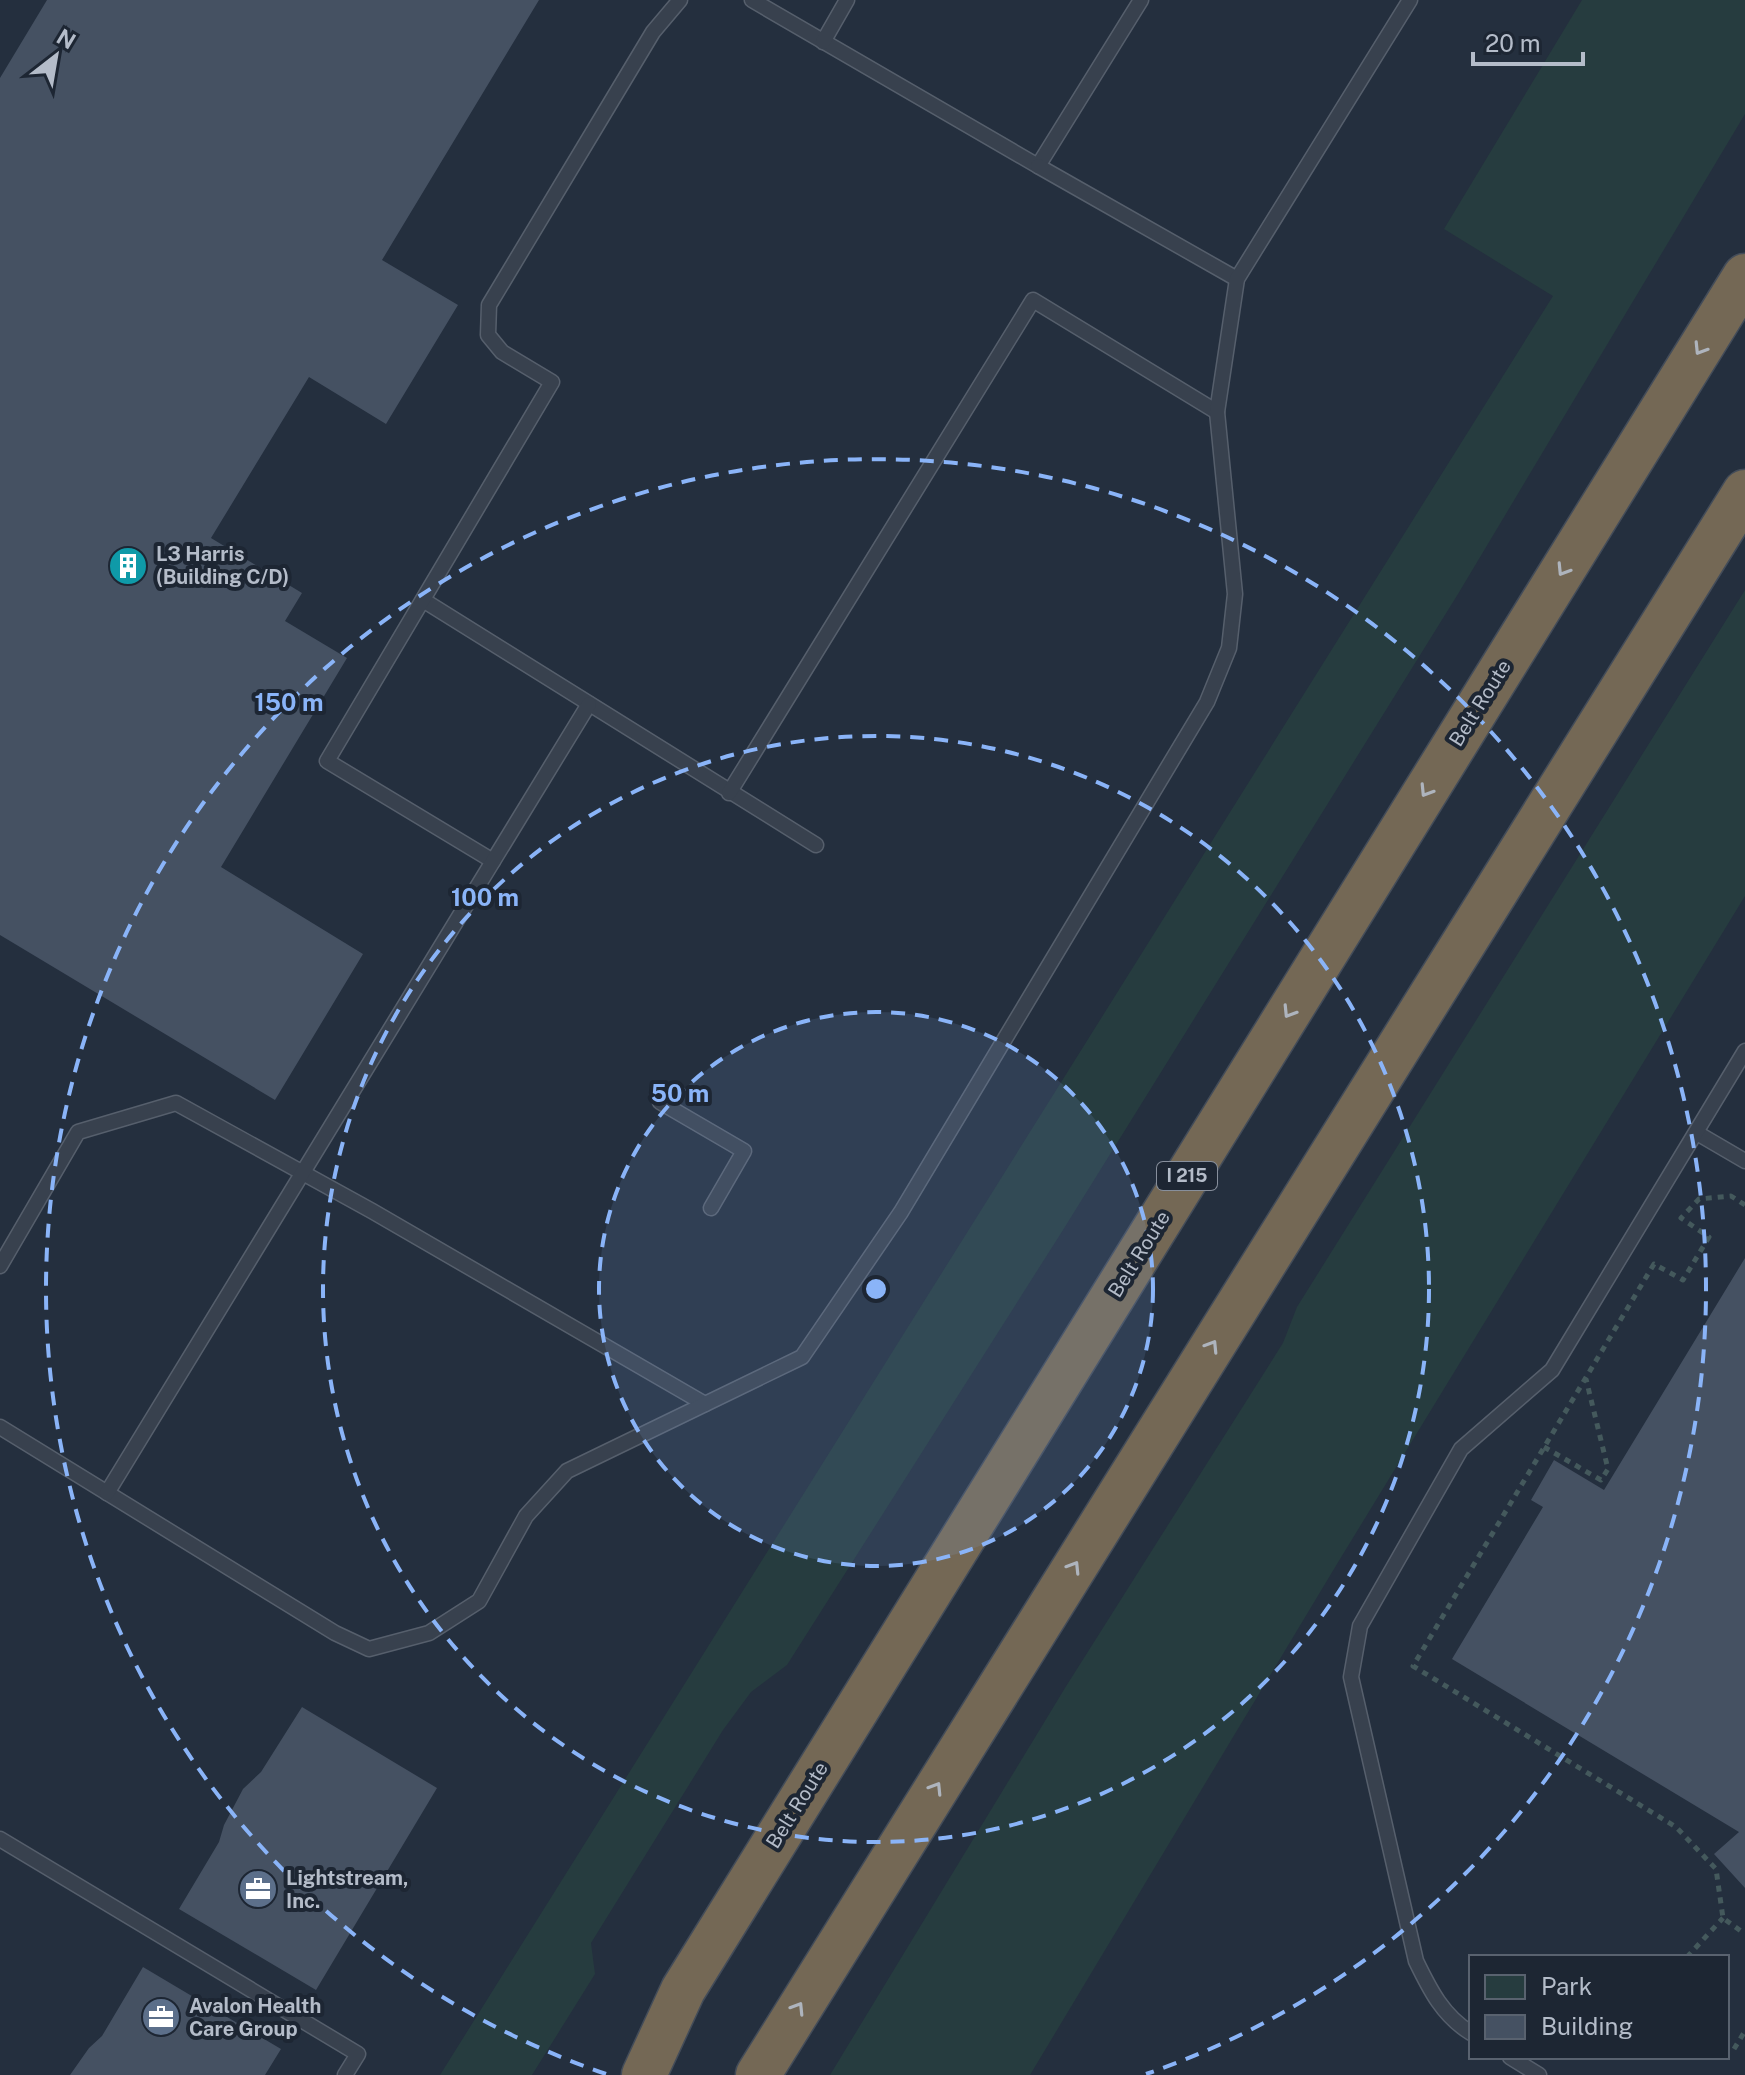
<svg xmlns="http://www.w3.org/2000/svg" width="1745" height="2075" font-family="'Public Sans',sans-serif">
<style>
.green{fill:#263c3f}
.building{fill:#455162}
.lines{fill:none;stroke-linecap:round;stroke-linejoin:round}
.service-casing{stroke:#565f6c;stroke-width:17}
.motorway-casing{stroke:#434c59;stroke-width:47}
.path{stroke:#44595c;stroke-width:5;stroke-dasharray:6 6;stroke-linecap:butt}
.service{stroke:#38414e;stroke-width:14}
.motorway{stroke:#746855;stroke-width:44}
.oneway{stroke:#aeb4bd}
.ring{fill:none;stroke:#8ab4f8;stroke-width:4;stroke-dasharray:14 10}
.labels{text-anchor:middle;stroke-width:8;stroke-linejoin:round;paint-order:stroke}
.shield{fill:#1d2633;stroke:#878f9c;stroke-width:2}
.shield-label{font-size:18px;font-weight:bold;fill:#b4bcc9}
.poi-label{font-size:20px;font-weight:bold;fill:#b4bcc9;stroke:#1d2633;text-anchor:start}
.street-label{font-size:20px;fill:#b4bcc9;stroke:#1d2633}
.centre{fill:#8ab4f8;stroke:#1d2633;stroke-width:4}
.ring-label{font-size:24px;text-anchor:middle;font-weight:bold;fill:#8ab4f8;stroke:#1d2633;stroke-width:8;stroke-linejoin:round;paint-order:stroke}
</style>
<rect width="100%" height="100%" fill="#242f3e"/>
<!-- green -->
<g class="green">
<polygon points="1582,0 1745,0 1745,114 1458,594 1063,1230 787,1665 751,1692 723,1730 591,1943 595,1974 532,2075 440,2075 1553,296 1444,229"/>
<polygon points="1745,590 1745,896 1337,1564 1030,2075 830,2075 1065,1688 1283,1343 1297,1307"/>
</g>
<!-- building -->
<g class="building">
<polygon points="47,0 539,0 382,260 458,305 386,424 309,377 211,538 302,593 285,621 347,658 221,867 363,954 275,1100 0,935 0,78"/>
<polygon points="1745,1258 1745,1888 1714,1854 1739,1832 1452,1659 1543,1507 1531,1500 1554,1460 1604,1490"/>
<polygon points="302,1707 437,1788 316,1990 179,1909 219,1842 224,1825 243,1789 261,1772"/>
<polygon points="143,1967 281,2049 265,2075 70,2075 89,2048 102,2036"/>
</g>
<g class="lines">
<!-- service casing -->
<g class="service-casing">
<g id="service">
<polyline points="752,0 1038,166 1141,0"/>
<polyline points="823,42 847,0"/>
<polyline points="1038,166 1237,279"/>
<polyline points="423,600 816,845"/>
<polyline points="729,793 1033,300 1217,412"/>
<polyline points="493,861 327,761 552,382 502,352 488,335 489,305 653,32 680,0"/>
<polyline points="660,1102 744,1151 711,1208"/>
<polyline points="1697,1133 1745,1161"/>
<polyline points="0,1266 78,1132 176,1103 372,1211 705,1404"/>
<polyline points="0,1427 335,1633 369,1649 429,1633 479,1601 526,1516 567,1471 802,1357 901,1212 1207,702 1229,648 1235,594 1217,412 1237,279 1410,0"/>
<polyline points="107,1493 589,704"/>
<polyline points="0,1839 358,2054 345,2075"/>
<path d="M 1471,2033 C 1443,2016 1430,1990 1416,1961 L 1351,1677 L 1360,1626 L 1461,1449 L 1552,1370 L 1745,1051"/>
<polyline points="1510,2057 1539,2075"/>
</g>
</g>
<!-- motorway casing -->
<g class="motorway-casing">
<g id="motorway">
<polyline points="644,2075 683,1990 1745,276"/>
<polyline points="758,2075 1745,492"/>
</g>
</g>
<!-- path -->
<g class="path">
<polyline points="1745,1205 1731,1196 1699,1199 1681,1218 1709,1237 1683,1280 1654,1264 1413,1666 1676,1827 1716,1869 1723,1918 1745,1934"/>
<polyline points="1544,1447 1601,1480 1608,1469 1586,1379"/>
<polyline points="1687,1957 1723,1918"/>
<polyline points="1734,2049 1745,2031"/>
</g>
<!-- service -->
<use href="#service" class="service"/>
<!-- motorway -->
<use href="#motorway" class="motorway"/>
</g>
<!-- one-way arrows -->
<defs><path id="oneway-chevron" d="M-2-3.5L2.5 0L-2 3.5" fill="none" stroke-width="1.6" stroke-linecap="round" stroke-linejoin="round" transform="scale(2)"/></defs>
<g class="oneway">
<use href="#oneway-chevron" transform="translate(1700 349) rotate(122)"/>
<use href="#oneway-chevron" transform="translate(1563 570) rotate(122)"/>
<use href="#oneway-chevron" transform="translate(1426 791) rotate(122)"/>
<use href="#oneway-chevron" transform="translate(1289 1012) rotate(122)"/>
<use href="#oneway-chevron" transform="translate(1212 1346) rotate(-58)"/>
<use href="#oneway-chevron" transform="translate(1074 1567) rotate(-58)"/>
<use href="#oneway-chevron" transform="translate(936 1788) rotate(-58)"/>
<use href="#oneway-chevron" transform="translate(798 2008) rotate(-58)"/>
</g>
<!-- distance rings -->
<circle cx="876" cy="1289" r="277" fill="#8ab4f8" fill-opacity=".12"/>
<g class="ring">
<circle cx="876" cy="1289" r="277"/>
<circle cx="876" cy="1289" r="553"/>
<path d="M606 2074A830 830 0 1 1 1146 2074"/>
</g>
<!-- icons -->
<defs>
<g id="building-disc" transform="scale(2)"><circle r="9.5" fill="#0f9aa8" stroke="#1d2633"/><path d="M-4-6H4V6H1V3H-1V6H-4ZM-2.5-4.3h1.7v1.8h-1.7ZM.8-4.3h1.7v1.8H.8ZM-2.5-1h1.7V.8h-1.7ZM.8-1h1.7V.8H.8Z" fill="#fff"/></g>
<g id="office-disc" transform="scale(2)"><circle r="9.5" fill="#5c6f8a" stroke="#1d2633"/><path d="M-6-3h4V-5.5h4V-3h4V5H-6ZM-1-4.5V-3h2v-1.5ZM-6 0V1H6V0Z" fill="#fff"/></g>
</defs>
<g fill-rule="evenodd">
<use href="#building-disc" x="128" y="566"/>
<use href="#office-disc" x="258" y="1889"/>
<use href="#office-disc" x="161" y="2017"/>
</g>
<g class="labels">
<!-- shield labels -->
<rect class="shield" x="1157" y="1162" width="60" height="28" rx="6"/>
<g class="shield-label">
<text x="1187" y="1182">I 215</text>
</g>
<!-- poi labels -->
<g class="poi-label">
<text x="156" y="561">L3 Harris<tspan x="156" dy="23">(Building C/D)</tspan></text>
<text x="286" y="1885">Lightstream,<tspan x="286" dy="23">Inc.</tspan></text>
<text x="189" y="2013">Avalon Health<tspan x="189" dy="23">Care Group</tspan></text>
</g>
<!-- street labels -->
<g class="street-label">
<text transform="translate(1480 703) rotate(-58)" y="7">Belt Route</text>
<text transform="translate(1139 1254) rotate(-58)" y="7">Belt Route</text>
<text transform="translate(797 1805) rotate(-58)" y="7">Belt Route</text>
</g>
</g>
<circle cx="876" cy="1289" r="12" class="centre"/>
<g class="ring-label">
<text x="289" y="711">150 m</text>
<text x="485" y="906">100 m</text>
<text x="680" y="1102">50 m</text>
</g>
<!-- legend -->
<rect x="1469" y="1955" width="260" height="104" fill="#1d2633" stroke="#59626f" stroke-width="2"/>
<rect x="1485" y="1975" width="40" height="24" fill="#263c3f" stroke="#59626f" stroke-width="2"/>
<text x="1541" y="1995" font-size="24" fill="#b4bcc9">Park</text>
<rect x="1485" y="2015" width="40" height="24" fill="#455162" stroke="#59626f" stroke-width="2"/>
<text x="1541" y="2035" font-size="24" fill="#b4bcc9">Building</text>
<!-- north arrow -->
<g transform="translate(56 56) rotate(31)" stroke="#1d2633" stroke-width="6" paint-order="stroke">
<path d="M0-6L14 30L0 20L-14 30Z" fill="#b4bcc9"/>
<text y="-12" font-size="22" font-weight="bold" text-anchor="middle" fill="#b4bcc9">N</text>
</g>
<!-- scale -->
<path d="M1473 52v12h110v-12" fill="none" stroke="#b4bcc9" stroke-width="4"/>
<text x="1485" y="52" font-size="24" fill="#b4bcc9" stroke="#1d2633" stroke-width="6" paint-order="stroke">20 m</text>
</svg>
